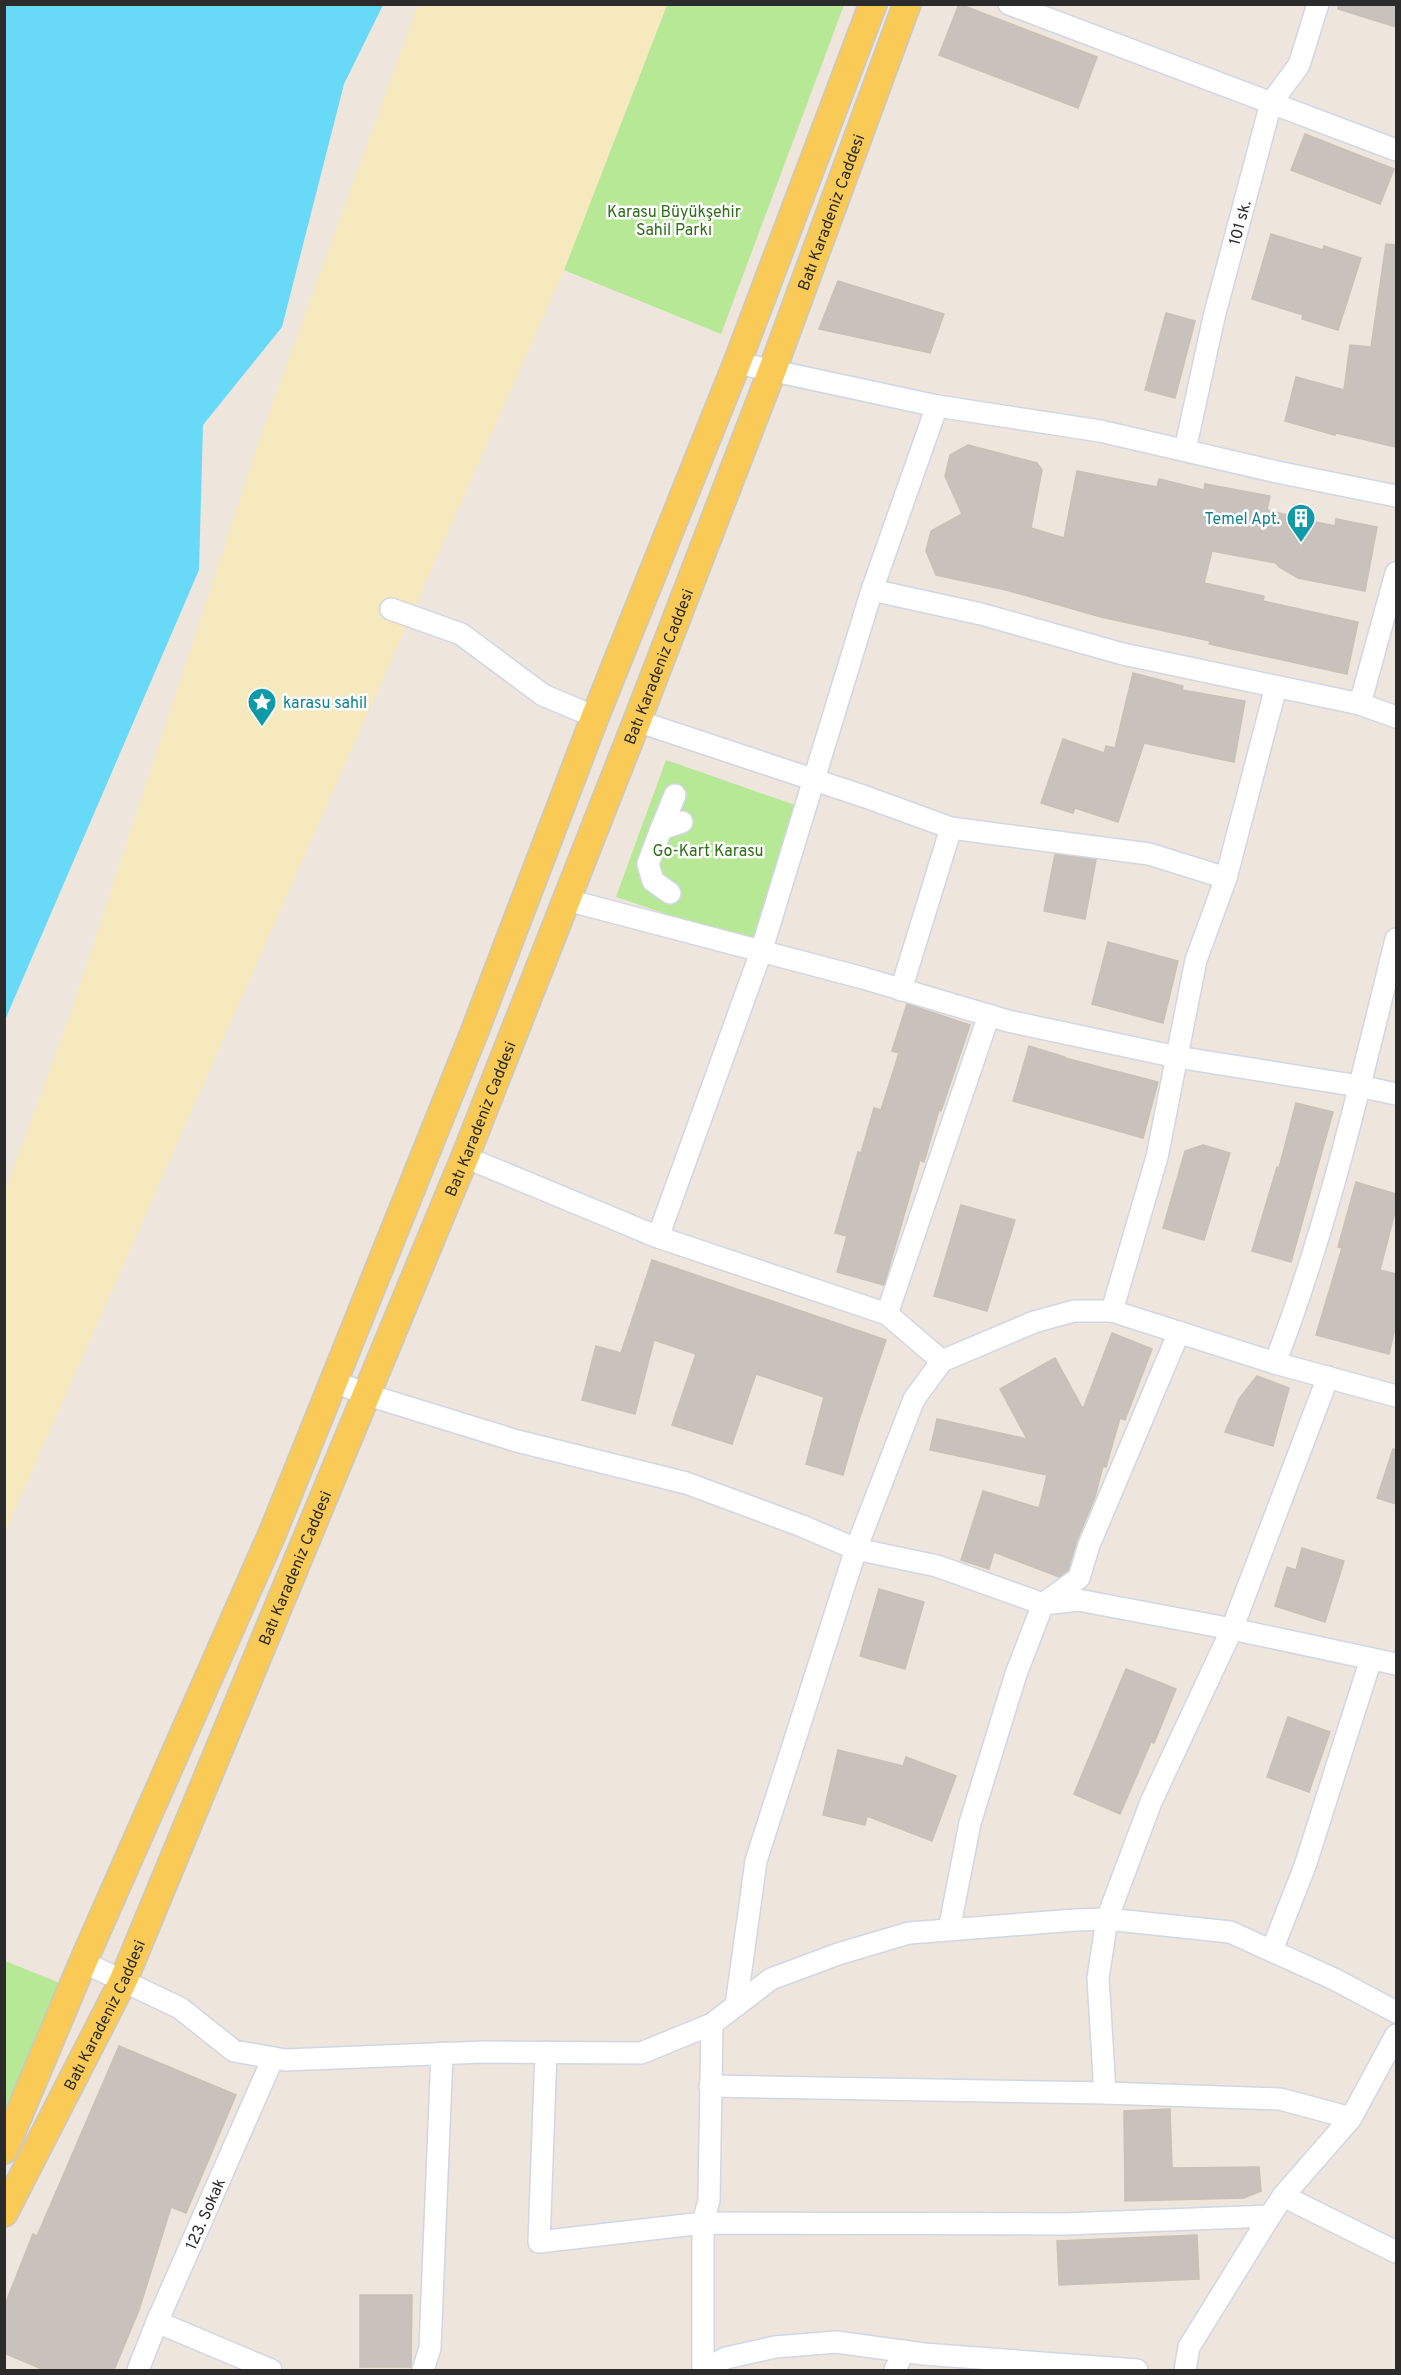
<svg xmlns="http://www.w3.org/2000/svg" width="1401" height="2375" font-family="Overpass,sans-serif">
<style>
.green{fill:#b6e895}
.sand{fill:#f5e9bd}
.water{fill:#68d9f6}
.building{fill:#c9c2bc;stroke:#c9c1b5;stroke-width:1.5}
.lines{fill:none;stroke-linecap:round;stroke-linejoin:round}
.minor-casing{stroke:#d1d6e4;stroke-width:24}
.major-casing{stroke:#c8c8c8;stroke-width:30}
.minor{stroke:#fff;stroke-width:21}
.major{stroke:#f9ca55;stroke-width:27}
.labels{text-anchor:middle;stroke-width:5;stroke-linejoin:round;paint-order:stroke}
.park-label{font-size:16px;fill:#2d6d16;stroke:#fff}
.street-label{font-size:16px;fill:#2b2b2b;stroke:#fff}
.culture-label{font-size:16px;fill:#0d838f;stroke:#fff;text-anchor:end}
</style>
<rect width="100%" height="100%" fill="#eee5dc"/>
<!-- green -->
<g class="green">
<polygon points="667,5 844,5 721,334 564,270"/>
<polygon points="666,760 798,806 752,943 616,897"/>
<polygon points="5,1961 75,1989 5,2160"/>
</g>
<!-- sand -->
<polygon class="sand" points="418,5 667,5 564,270 5,1532 5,1191 70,1015 259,441"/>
<!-- water -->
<polygon class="water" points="5,4 383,5 344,84 282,327 203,425 199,570 5,1020"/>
<!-- building -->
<g class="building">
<polygon points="959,4 1097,57 1078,108 939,55"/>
<polygon points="1338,4 1396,4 1396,27 1338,9"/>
<polygon points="1305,134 1394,169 1380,204 1291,170"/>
<polygon points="1271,234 1323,250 1324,246 1361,258 1338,330 1302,319 1303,315 1252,299"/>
<polygon points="1386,244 1396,245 1396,447 1336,433 1335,435 1285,421 1296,377 1344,390 1350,345 1371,347"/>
<polygon points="838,281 944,314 930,353 819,329"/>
<polygon points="1166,313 1195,321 1175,398 1145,390"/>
<polygon points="968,445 1037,463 1042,470 1031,528 1064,538 1077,471 1157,487 1159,479 1204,490 1205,484 1270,496 1267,510 1291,516 1298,522 1307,520 1335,526 1336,519 1377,527 1365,591 1298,578 1279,567 1276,563 1212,551 1204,583 1264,596 1263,601 1358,622 1347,674 1209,644 1210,641 1101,617 1006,590 936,575 926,551 931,531 962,514 945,476 950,455"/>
<polygon points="1133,673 1183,686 1182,690 1245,701 1234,762 1144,743 1118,822 1075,808 1073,813 1041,803 1063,739 1104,753 1106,746 1115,748"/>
<polygon points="1055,854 1096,860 1085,919 1044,911"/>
<polygon points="1108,942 1178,961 1163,1023 1092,1004"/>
<polygon points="907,1004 970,1025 941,1111 939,1110 924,1162 920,1160 884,1285 837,1272 847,1236 835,1233 858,1152 861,1153 874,1108 881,1110 899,1053 892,1051"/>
<polygon points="1029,1046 1065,1057 1065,1058 1158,1082 1143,1138 1013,1101"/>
<polygon points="1296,1103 1333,1112 1291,1262 1252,1251 1277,1167 1279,1168"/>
<polygon points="1203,1145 1230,1153 1204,1240 1163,1228 1185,1151"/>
<polygon points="1356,1182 1396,1194 1396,1208 1380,1270 1396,1274 1396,1324 1389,1354 1316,1335 1342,1248 1338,1247"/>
<polygon points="961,1205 1015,1220 987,1311 934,1296"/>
<polygon points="652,1260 886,1340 858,1423 843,1475 806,1464 824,1397 756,1374 732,1444 672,1425 696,1354 654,1340 635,1414 582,1400 596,1346 621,1353"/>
<polygon points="1112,1333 1152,1349 1125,1420 1120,1418 1106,1467 1103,1466 1095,1497 1077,1540 1068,1570 1059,1577 994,1552 989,1569 961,1560 983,1491 1039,1508 1047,1475 930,1450 937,1419 1027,1439 1000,1389 1055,1358 1083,1409"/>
<polygon points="1257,1376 1289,1388 1273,1446 1225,1432 1239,1399"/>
<polygon points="1393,1449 1396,1450 1396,1504 1377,1498"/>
<polygon points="1302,1548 1344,1561 1325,1622 1275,1606 1287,1567 1296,1570"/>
<polygon points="879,1589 924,1602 905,1669 860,1656"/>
<polygon points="1126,1669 1176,1689 1154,1743 1151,1742 1120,1814 1074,1794"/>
<polygon points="1288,1717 1330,1732 1309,1792 1267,1777"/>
<polygon points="838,1750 903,1766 906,1757 956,1776 932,1841 867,1816 865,1825 823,1815"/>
<polygon points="119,2046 236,2095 186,2213 171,2207 139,2310 114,2370 44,2370 4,2353 4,2307 33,2234 37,2236"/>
<polygon points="1170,2109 1172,2168 1259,2167 1261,2191 1244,2198 1125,2201 1124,2111"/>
<polygon points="1197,2235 1199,2279 1059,2285 1057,2241"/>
<polygon points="360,2295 412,2295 411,2367 360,2367"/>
</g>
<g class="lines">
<!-- minor casing -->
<g class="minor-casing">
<g id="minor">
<polyline points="1009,4 1396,150"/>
<polyline points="737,363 937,406 1100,431 1277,472 1396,496"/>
<path id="s1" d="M 1185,450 L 1214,317 L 1271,103 L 1299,65 L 1318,4"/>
<polyline points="872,590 981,614 1123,654 1360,704 1396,717"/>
<polyline points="391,609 461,634 543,695 595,717"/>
<polyline points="1360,704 1396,573"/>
<polyline points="637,721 866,797 951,828 901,990"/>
<polyline points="951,828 1149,854 1226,878"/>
<polyline points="661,829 675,795"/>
<polyline points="670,893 653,881 648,864 661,829 682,822"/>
<polyline points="567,900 863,978 1008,1021 1177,1057 1359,1086 1396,1094"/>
<polyline points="465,1157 658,1237 887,1314 942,1361"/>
<polyline points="658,1237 761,952 872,590 937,406"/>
<polyline points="1112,1311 1157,1157 1196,960 1226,878 1276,687"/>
<polyline points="887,1314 989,1015"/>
<path d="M 1275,1363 C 1328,1226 1361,1081 1396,939"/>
<polyline points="333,1381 368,1395 517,1441 686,1483 802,1526 856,1549 937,1566 1043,1604 1078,1600 1232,1629 1396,1664"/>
<polyline points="949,1930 970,1823 1016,1674 1043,1604 1079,1578 1089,1545 1179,1332"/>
<polyline points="1272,1950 1305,1866 1371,1659"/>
<polyline points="83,1962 180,2008 234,2051 285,2060 483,2052 641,2053 712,2024 771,1979 838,1954 909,1933 1075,1920 1107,1919 1230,1932 1334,1979 1396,2012"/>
<polyline points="736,2006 756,1861 856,1549 914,1399 942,1361 1034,1322 1074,1311 1112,1311 1275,1363 1396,1396"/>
<polyline points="546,2052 539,2242 703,2223 1065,2224 1270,2216"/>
<polyline points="710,2086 1105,2093 1280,2099 1351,2118"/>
<polyline points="1105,2093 1098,1978 1107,1919 1151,1802 1232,1629 1328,1377"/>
<polyline points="1283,2196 1396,2252"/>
<polyline points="157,2322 271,2370"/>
<path id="s2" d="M 138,2370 L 157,2322 L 273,2058"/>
<polyline points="423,2370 430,2348 442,2053"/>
<polyline points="703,2370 703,2223 709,2200 712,2024"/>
<polyline points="704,2370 726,2358 775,2347 836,2342 924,2354 1137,2370"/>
<polyline points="895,2370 904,2351"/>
<polyline points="1185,2370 1189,2347 1270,2216 1283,2196 1351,2118 1396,2035"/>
</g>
</g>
<!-- major casing -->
<g class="major-casing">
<g id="major">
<polyline points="4,2150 83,1962 273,1532 474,1033 595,717 737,363 873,4"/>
<path id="s3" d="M 4,2213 L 123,1981 L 465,1157 L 637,721 L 772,371 L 907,4"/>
</g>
</g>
<!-- minor -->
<use href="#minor" class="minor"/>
<!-- major -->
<use href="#major" class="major"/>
</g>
<!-- icons -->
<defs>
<g id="building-pin" transform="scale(1.5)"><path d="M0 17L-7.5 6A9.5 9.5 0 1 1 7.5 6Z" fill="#0f9aa8" stroke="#fff"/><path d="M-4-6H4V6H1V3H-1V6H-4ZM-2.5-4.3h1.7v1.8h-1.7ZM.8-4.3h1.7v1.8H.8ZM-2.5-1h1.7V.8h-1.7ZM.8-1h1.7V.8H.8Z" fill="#fff"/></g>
<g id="sight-pin" transform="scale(1.5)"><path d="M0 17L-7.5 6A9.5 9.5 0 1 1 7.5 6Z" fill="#0f9aa8" stroke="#fff"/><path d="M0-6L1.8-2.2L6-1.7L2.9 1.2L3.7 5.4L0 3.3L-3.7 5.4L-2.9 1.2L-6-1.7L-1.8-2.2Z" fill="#fff"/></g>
</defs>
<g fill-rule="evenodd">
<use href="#building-pin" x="1301" y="518"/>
<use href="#sight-pin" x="262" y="702"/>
</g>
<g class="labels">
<!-- park labels -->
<g class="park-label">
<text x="674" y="217">Karasu Büyükşehir<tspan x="674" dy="18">Sahil Parkı</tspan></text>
<text x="708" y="856">Go-Kart Karasu</text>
</g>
<!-- street labels -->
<g class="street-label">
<text dy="6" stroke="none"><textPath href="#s3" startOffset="2166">Batı Karadeniz Caddesi</textPath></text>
<text dy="6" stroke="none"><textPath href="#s1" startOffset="234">101 sk.</textPath></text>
<text dy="6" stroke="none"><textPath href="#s3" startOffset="1680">Batı Karadeniz Caddesi</textPath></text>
<text dy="6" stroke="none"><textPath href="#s3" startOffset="1194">Batı Karadeniz Caddesi</textPath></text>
<text dy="6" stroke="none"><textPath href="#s3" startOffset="708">Batı Karadeniz Caddesi</textPath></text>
<text dy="6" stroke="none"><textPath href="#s3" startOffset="222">Batı Karadeniz Caddesi</textPath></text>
<text dy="6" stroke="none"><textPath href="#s2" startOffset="170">123. Sokak</textPath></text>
</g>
<!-- culture labels -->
<g class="culture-label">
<text x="1280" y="524">Temel Apt.</text>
<text x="283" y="708" text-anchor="start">karasu sahil</text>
</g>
</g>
<!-- border -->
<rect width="1401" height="2375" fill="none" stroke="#2b2b2b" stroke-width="12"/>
</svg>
